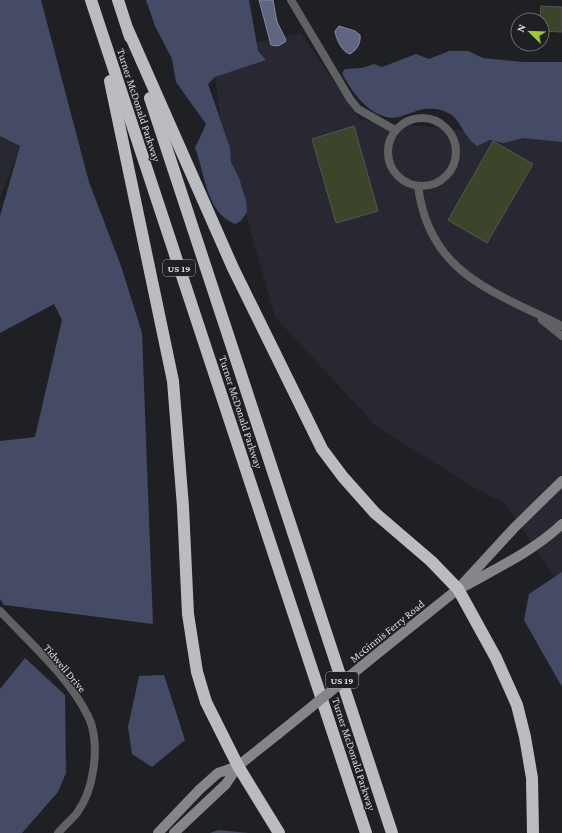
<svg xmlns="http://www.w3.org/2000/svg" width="562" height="833" font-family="'Crimson Pro',serif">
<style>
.built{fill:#272831}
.forest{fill:#454a65}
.water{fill:#606682;stroke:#868a9e}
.building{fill:#3c452a;stroke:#555653}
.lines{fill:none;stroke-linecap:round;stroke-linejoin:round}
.street{stroke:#606162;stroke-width:8}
.secondary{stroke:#858688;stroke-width:10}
.highway{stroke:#bbbcc0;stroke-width:12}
.secondary-bridge{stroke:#858688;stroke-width:10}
.labels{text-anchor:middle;stroke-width:3;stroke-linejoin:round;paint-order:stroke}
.shield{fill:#1f2023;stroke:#a5a5a7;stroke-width:1}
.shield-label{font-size:10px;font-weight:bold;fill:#dedee0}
.street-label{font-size:11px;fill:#dedee0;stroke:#1f2023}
</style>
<rect width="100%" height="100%" fill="#1f2023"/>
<!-- built -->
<g class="built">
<polygon points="301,33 360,120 562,140 562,583 551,571 504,503 478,490 376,426 275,317 222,130 215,77 207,53"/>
<polygon points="0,136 20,146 0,198"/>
</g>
<!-- forest -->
<g class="forest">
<polygon points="0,0 41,0 89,182 121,266 142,333 153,624 4,605 0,599 0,441 35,437 62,320 54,304 0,333 0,216 20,146 0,136"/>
<path d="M 146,0 L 249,0 L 258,51 L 266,60 L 215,77 L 208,84 L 230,148 L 231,162 L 239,178 L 246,200 L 247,212 L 241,221 L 235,224 C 206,213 205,173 195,148 L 206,124 L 176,82 L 172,59 L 155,26 Z"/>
<path d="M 449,51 L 468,51 L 483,58 L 523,62 L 562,62 L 562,142 L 523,138 L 503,143 L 490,140 L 477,146 C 474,143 470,141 468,137 C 461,129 458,116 446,112 C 425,104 417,112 399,117 C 374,123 351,92 342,73 L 345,69 L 362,68 L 374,64 L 382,67 L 416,54 L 429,59 Z"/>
<polygon points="562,572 562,687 524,620 529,594"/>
<polygon points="25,658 65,695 66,773 58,792 22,833 0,833 0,689"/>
<polygon points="164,675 185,740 152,767 132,754 128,727 139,676"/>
<polygon points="218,830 249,833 210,833"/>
</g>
<!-- water -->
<g class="water">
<polygon points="259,0 273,0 277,22 286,40 285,42 278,46 271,45"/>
<path d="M 339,26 L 355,31 L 360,35 C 361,43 357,50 350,54 C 342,52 336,39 335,31 Z"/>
</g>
<!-- building -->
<g class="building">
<polygon points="541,6 562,7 562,32 542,31 542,20 540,20"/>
<polygon points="354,126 378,211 336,223 312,139"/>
<polygon points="493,141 533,164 487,243 448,220"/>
</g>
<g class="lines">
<!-- street -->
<g class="street">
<polyline points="291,0 350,99 358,109 395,130"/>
<circle cx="422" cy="152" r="34"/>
<path d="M 418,186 C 429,274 493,291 562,326"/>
<polyline points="542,320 562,336"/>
<path d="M 0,611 C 31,644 68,676 88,716 C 96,732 96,754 93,771 C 91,786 86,800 77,813 C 71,820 64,826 58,833"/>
</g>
<!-- secondary -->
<g class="secondary">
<path d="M 465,586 C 497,568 535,550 562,524"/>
<polyline points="383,649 458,589 514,528 562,481"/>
<polyline points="158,833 200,789 218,773 238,766"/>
<polyline points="174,833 226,784 238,766 278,734"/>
</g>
<!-- highway -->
<g class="highway">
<polyline points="91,0 366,833"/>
<polyline points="118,0 130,37"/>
<polyline points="128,30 233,268 322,449 343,477 375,513 431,561 458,589 496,658 517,705 525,737 532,778 533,833"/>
<polyline points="110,81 173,381 183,507 188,614 197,672 206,702 238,766 279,833"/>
<polyline points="150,98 392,833"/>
</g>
<!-- secondary-bridge -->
<polyline class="secondary-bridge" points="278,734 383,649"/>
</g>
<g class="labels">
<!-- shield labels -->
<g class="shield">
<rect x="163" y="260" width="32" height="16" rx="3"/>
<rect x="326" y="672" width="32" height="16" rx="3"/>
</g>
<g class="shield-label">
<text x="179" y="272">US 19</text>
<text x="342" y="684">US 19</text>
</g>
<!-- street labels -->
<g class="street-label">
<text transform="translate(139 105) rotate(72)" y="4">Turner McDonald Parkway</text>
<text transform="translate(241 412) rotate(72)" y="4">Turner McDonald Parkway</text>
<text transform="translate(387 631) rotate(-39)" y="4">McGinnis Ferry Road</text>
<text transform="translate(65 668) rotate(50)" y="4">Tidwell Drive</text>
<text transform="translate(354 754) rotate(72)" y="4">Turner McDonald Parkway</text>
</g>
</g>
<!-- north arrow -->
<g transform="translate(530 32) rotate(293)"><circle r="19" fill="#1f2023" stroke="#6b6c6f"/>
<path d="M0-3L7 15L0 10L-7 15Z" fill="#9fca2d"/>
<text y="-6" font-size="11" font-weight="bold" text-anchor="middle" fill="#dedee0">N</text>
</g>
</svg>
